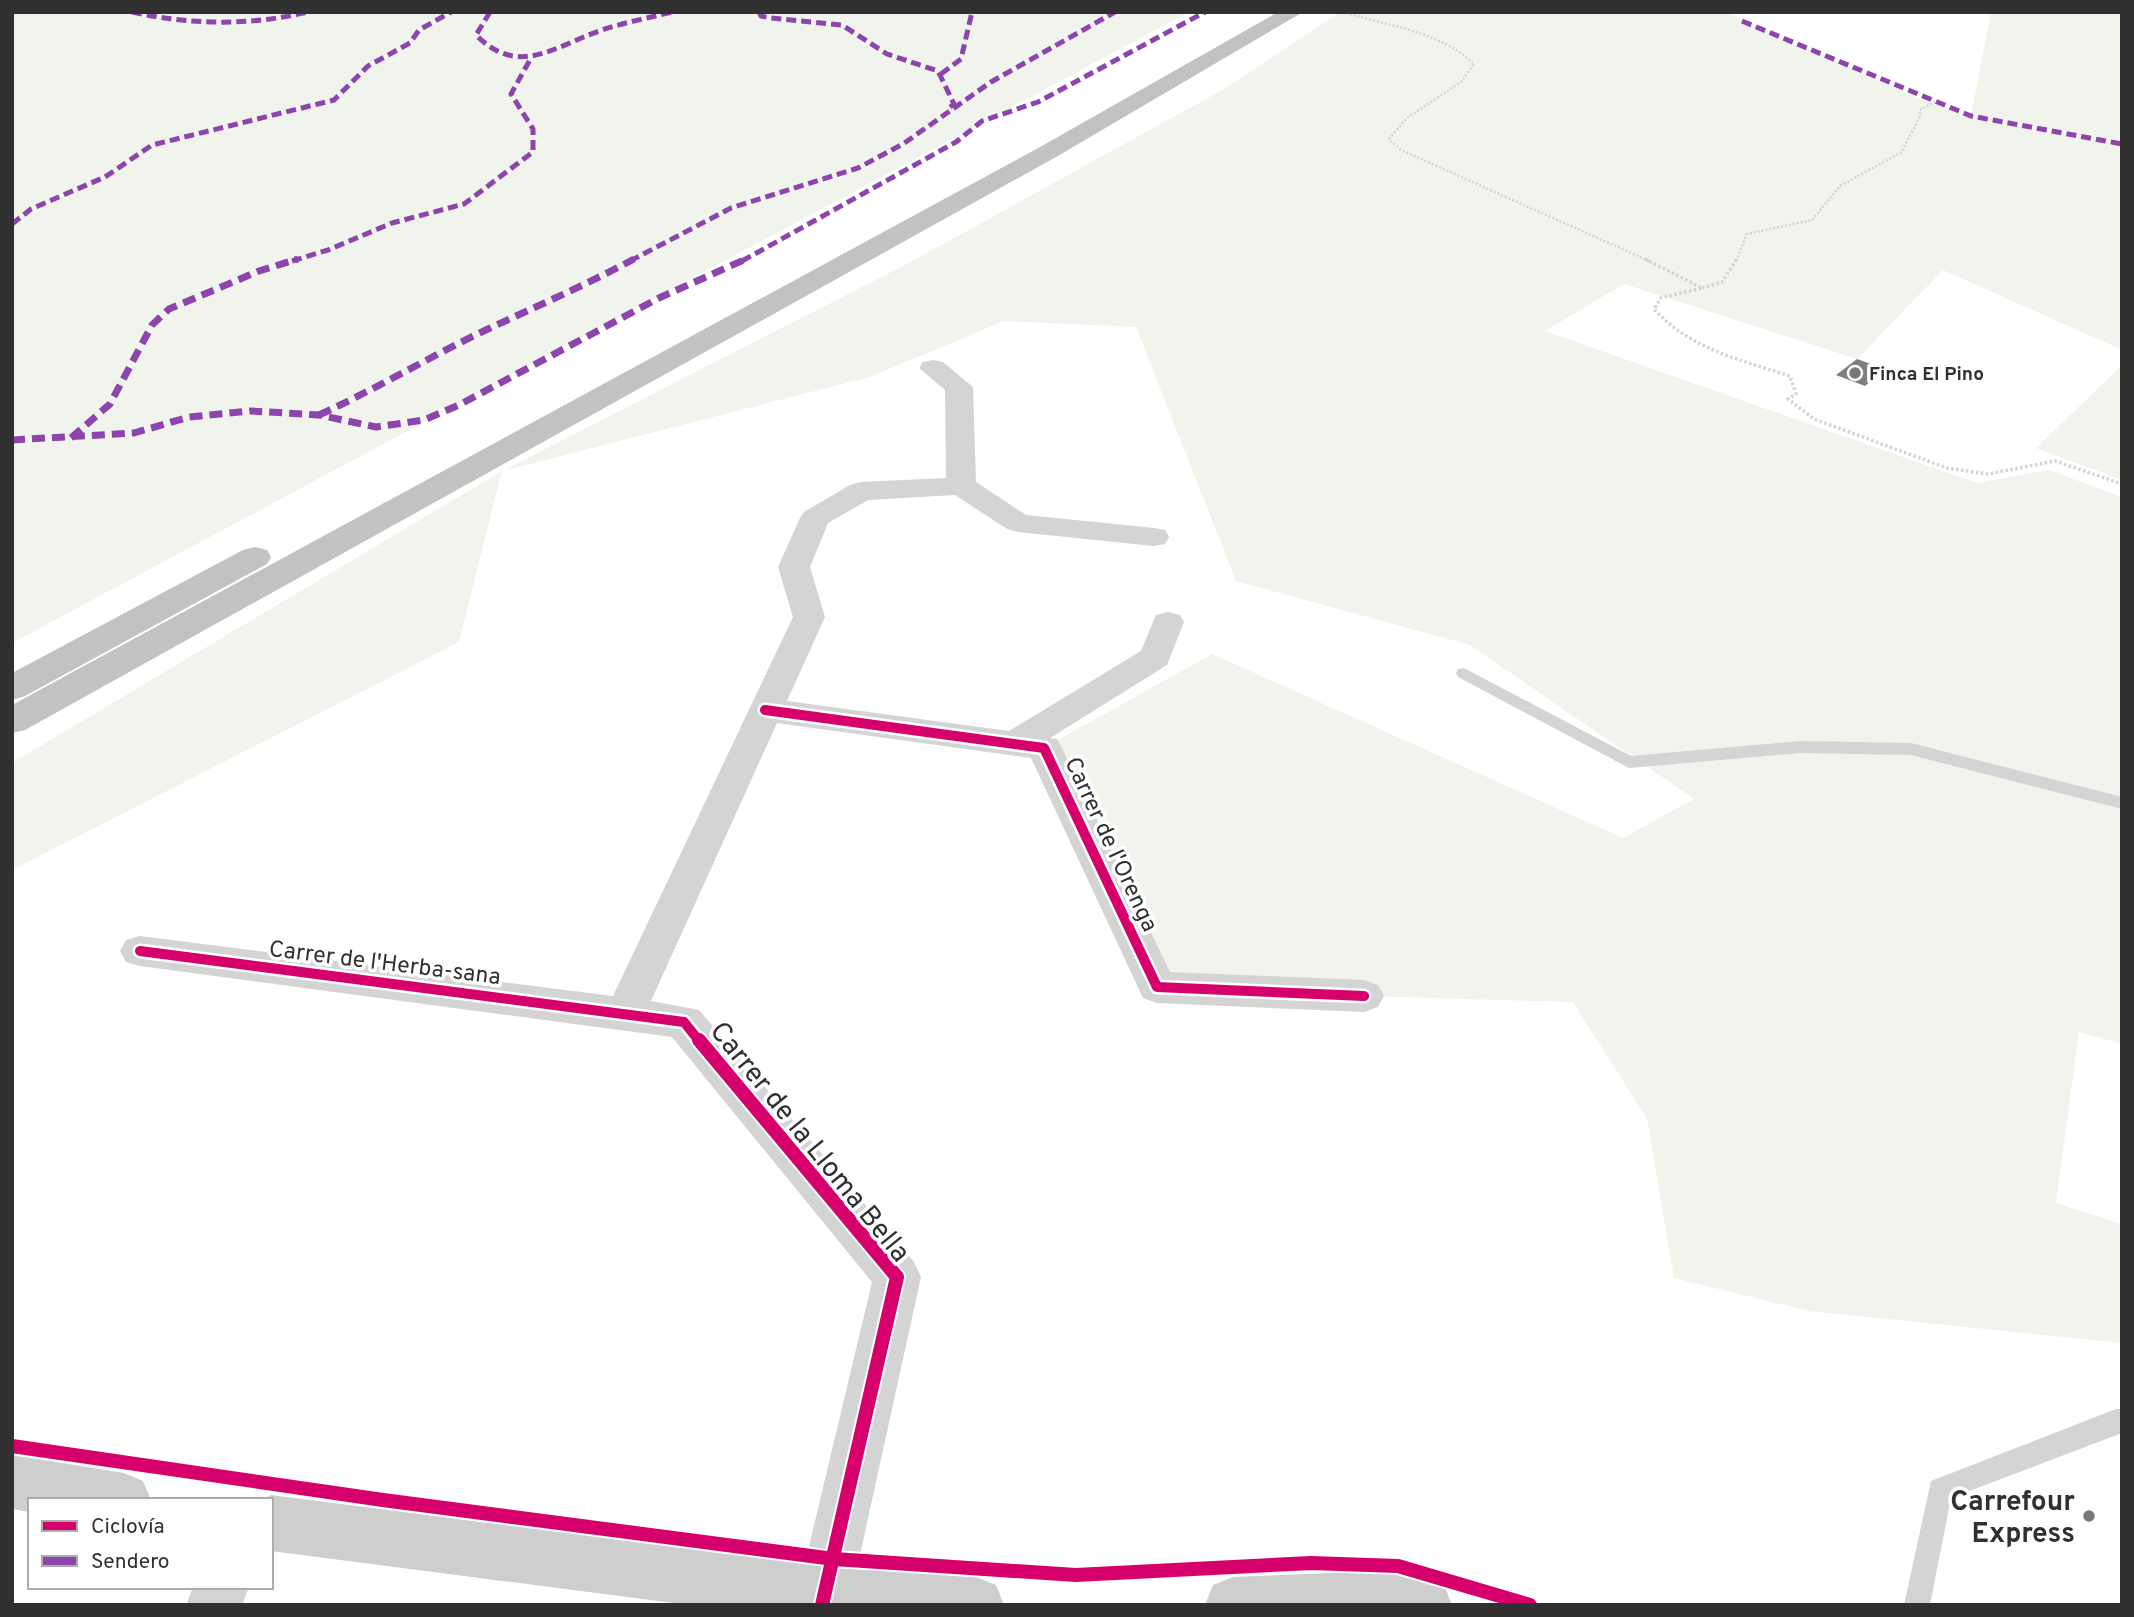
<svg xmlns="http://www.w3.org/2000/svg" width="2134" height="1617" font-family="Overpass,sans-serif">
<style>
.green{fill:#f0f4ed}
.building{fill:#7f7f7f}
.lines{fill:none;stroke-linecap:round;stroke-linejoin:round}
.path-far1{stroke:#d4d4d4;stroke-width:2.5;stroke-dasharray:2 2;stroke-linecap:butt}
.path{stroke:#d4d4d4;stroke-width:3.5;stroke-dasharray:2.5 2.5;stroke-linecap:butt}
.service{fill:#d4d4d4;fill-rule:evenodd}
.minor{fill:#d4d4d4;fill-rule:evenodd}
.secondary{fill:#cecece;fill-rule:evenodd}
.motorway{fill:#c2c2c2;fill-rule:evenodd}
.quiet-far1{stroke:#8e44ad;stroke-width:5;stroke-dasharray:10 5;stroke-linecap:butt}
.quiet{stroke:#8e44ad;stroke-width:7;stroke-dasharray:13 7;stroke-linecap:butt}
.cycleway-far1-casing{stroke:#fff;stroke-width:15}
.cycleway-casing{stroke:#fff;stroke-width:18}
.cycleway-far1{stroke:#d6006c;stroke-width:10}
.cycleway{stroke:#d6006c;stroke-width:14}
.poi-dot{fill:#787878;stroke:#fff;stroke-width:2.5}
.labels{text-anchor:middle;stroke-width:7;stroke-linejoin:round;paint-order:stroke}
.far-poi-label{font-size:19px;font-weight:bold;fill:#303030;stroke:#fff;text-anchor:start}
.street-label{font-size:23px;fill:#303030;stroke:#fff}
.near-street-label{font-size:28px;fill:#303030;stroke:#fff}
.near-poi-label{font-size:28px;font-weight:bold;fill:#303030;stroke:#fff;text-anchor:end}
</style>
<rect width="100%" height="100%" fill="#fff"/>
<!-- green -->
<g class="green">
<polygon points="12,12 1189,12 12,643"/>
<polygon points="1340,12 1727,12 1929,103 1971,116 1991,12 2122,12 2122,350 1943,270 1857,359 1624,284 1545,331 1977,483 2049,470 2122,497 2122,1044 2079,1032 2056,1203 2122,1224 2122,1343 1809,1311 1674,1278 1647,1119 1573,1002 1364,996 1157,987 1044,748 1212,654 1623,838 1694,799 1470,645 1236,581 1136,327 1004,321 870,377 502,471 459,642 12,870 12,763 502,471 905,265 1224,89"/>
<polygon points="2122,365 2122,480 2036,448"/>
</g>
<!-- building -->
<polygon class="building" points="1857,359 1885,369 1865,386 1836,375"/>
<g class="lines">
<!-- path-far1 -->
<g class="path-far1">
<path d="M 1350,14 C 1391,26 1442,33 1474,64 L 1461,82 L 1407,118 L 1389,139 L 1401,150 L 1649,261"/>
<path d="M 1736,261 L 1747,234 L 1812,220 L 1840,186 L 1902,152 C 1906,140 1921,120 1921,109 L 1935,102"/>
</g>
<!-- path -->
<g class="path">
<path d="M 1645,259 L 1702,288 L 1661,298 L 1654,309 C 1690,349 1740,360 1790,376 L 1796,394 L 1788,399 L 1814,419 L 1947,468 L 1988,474 L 2055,461 L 2122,484"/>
<polyline points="1702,288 1722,282 1737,259"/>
</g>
<!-- service -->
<g class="service">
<polygon points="1464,668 1631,756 1801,741 1911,743 2122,797 2122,809 1911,755 1801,753 1629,768 1458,677 1456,673 1458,669"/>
<polygon points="2116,1409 2122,1409 2122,1433 1951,1498 1930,1605 1904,1605 1931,1481"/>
</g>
<!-- minor -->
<g class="minor">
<polygon points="933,360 943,362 973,387 976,482 1026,515 1154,528 1165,530 1169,537 1165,544 1154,546 1018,532 1007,529 955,495 868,500 828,523 810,567 825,617 787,701 1009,731 1141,651 1156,615 1168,612 1180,615 1184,622 1167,665 1050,738 1057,739 1062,748 1170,972 1364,980 1378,985 1384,996 1378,1007 1364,1012 1157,1003 1143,998 1031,758 777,723 651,1001 699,1010 914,1262 921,1277 849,1605 795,1605 872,1282 672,1037 140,966 126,962 120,951 126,940 140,936 613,996 793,617 778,567 800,518 804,512 850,485 861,482 946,478 945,390 919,368 923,362"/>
<polygon points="193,1587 249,1587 242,1605 186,1605"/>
</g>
<!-- secondary -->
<g class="secondary">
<polygon points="12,1455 124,1473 143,1481 151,1500 30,1500 30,1512 12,1509"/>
<polygon points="271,1495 825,1566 976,1577 996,1585 1004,1605 689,1605 271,1551 271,1500 261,1500"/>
<polygon points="1403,1570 1444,1585 1452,1605 1205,1605 1213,1585 1233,1577"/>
</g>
<!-- motorway -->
<g class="motorway">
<polygon points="1278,12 1303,12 1056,157 25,730 12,733 12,705 1040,147"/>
<polygon points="255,547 267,550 271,557 267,564 25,696 12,700 12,673 243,550"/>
</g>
<!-- quiet-far1 -->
<g class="quiet-far1">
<path d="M 132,12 C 192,25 248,26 308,12"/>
<path d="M 490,12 L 476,35 C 518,77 552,48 599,31 C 622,23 648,18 672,12"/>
<polyline points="759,12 761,16 771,18 842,25 887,54 938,71 954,104 949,108"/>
<polyline points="1742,21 1971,116 2122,144"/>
<polyline points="941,74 961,59 972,12"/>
<polyline points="12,224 31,209 105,177 152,145 334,100 368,66 410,43 419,30 451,12"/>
<polyline points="292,261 328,250 392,223 464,204 533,152 533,129 511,94 531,58"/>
<polyline points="630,261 731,208 858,168 903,144 991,82 1115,12"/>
<polyline points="742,261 956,142 982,121 1038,102 1205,12"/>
</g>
<!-- quiet -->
<g class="quiet">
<path d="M 319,415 C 376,389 431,356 488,329 C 537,306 586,285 634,259"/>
<polyline points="71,438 110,404 152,325 169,309 259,271 298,259"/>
<polyline points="12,440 134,433 189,417 250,411 319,415 376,427 424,420 459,405 659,298 746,259"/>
</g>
<!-- cycleway-far1 casing -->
<g class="cycleway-far1-casing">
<g id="cycleway-far1">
<polyline points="765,710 1044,748 1157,987 1364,996"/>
<polyline points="140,951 684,1022 700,1042"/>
</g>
</g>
<!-- cycleway casing -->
<g class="cycleway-casing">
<g id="cycleway">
<polyline points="699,1040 897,1277 822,1605"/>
<polyline points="12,1446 383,1500 834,1559 1076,1575 1311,1563 1398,1566 1530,1605"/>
</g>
</g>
<!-- cycleway-far1 -->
<use href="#cycleway-far1" class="cycleway-far1"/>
<!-- cycleway -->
<use href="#cycleway" class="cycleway"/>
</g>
<!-- markers -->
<g class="poi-dot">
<circle cx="1855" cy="373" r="7"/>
<circle cx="2089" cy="1516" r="7"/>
</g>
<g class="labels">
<!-- far-poi labels -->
<g class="far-poi-label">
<text x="1869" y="380">Finca El Pino</text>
</g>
<!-- street labels -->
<g class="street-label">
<text transform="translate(1112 844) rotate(65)" y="8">Carrer de l'Orenga</text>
<text transform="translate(385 962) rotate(7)" y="8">Carrer de l'Herba-sana</text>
</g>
<!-- near-street labels -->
<g class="near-street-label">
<text transform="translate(811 1141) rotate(51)" y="10">Carrer de la Lloma Bella</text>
</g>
<!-- near-poi labels -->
<g class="near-poi-label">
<text x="2075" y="1510">Carrefour<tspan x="2075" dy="32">Express</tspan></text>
</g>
</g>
<!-- border -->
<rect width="2134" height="1617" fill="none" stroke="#303030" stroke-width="28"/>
<!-- legend -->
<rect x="28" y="1498" width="245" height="91" fill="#ffffff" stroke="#acacac" stroke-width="2"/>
<rect x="42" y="1521" width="35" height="10" fill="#d6006c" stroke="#acacac" stroke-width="2"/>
<text x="91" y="1533" font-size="21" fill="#303030">Ciclovía</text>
<rect x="42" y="1556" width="35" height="10" fill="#8e44ad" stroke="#acacac" stroke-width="2"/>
<text x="91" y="1568" font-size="21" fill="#303030">Sendero</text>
</svg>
